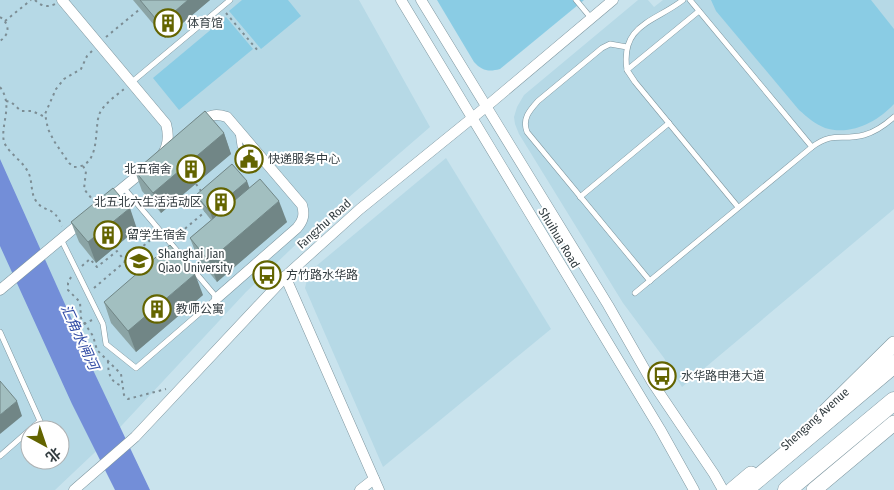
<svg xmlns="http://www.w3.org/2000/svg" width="894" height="490" font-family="'Fira Sans Condensed','Noto Sans SC',sans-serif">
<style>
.built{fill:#b6d9e6;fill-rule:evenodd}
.green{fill:#8acce4}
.water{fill:#738ed8}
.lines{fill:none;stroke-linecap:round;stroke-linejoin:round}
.service-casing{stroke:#7f97a0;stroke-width:6}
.minor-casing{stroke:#7f97a0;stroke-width:11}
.primary-casing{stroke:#7f97a0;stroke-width:16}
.motorway-casing{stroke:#7f97a0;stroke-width:19}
.path{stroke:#7c8d94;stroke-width:2;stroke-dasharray:2.5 4;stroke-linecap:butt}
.service{stroke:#fff;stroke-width:5}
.minor{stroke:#fff;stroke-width:10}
.primary{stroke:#fff;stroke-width:15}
.motorway{stroke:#fff;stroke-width:18}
.wall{fill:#8ba4a5}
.shaded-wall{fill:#718686}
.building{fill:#a2bfc0;stroke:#718686}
.labels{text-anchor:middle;stroke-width:4;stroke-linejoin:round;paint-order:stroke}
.poi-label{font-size:12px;fill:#333d41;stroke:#fff;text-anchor:start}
.street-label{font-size:12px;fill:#333d41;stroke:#fff}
.water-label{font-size:14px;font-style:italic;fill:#334da5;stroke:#fff}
</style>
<rect width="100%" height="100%" fill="#c9e3ed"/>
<!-- built -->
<g class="built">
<path d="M 0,0 L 359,0 L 430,127 L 311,230 L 246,292 L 110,438 L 55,490 L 0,490 ZM 30,430 L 60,430 L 60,460 L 30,460 Z"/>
<polygon points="638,0 648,0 654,7 663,0 894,0 894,209 682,387 664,358 623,303 519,134 515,124 514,117 517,107 524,95"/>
<polygon points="446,158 551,329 383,467 305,288 309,272"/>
</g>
<!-- green -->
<g class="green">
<polygon points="242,0 288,0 301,16 261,49 229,11"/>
<path d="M 437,0 L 584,0 L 500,69 C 489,72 482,71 474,62 Z"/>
<path d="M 711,0 L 871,0 L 894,29 L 894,104 C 877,122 851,136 825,128 C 815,124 807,117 799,110 L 716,11 Z"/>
<polygon points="226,17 253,49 179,110 153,78"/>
</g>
<!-- water -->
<polygon class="water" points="0,159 73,322 94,372 150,490 115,490 72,404 0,246"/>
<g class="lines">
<!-- service casing -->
<g class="service-casing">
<g id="service">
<polyline points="576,0 591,18"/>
<polyline points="699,11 627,70 635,82 738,207"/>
<path d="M 627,47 L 610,44 L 602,48 L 538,101 C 529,111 522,119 527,132 L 650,281"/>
<path d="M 627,70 C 620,24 655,22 683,0"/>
<polyline points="132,82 230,0"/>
<polyline points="238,132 240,146 246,156"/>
<path d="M 812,147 C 834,131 841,141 864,135 C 875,132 885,125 894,117"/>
<polyline points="580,197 669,123"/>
<polyline points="61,239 103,324 106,344 136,368 217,298 123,187"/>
<polyline points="635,293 812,147 690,0"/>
<polyline points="0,332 40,421 0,456"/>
</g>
</g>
<!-- minor casing -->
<g class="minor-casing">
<g id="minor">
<path d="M 62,0 L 166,124 C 169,135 169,145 162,155"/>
<polyline points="401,0 660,429 694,490"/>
<polyline points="421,0 608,305 652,382 714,474 723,490"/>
<path d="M 199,123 C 209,115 215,113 227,117 L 302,205 C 305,215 303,221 297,228 L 217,298"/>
<polyline points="108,200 147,168"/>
<polyline points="285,276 379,490"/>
<polyline points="0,290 84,220"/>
<polyline points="74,490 135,437 289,273 360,209 487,106 613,0"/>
<polyline points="360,490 374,479"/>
</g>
</g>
<!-- primary casing -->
<g class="primary-casing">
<g id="primary">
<polyline points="824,413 894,344"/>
<polyline points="732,490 751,474"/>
<polyline points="814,490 894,423"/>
</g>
</g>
<!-- motorway casing -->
<g class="motorway-casing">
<g id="motorway">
<polyline points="744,490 894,364"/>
<polyline points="787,490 894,401"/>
</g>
</g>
<!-- path -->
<g class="path">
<path d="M 35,0 C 41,6 47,8 55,4"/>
<polyline points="226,13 259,52"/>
<path d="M 0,17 C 10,24 10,34 0,41"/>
<polyline points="5,21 31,0"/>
<polyline points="106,37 140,9"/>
<path d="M 92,51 L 87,56 L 81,69 L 64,79 L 56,89 L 45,114 L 48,129 L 54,141 L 69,163 L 74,167 C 101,167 94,130 99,115 C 103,104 116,96 124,89"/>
<path d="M 0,87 C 14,106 0,124 4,142 C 9,154 22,160 28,172 C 33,181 30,192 36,201 C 45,214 53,204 62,226"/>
<polyline points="6,101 11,102 21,111 32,111 45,117"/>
<polyline points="83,166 86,171 84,189 96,204"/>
<polyline points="196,184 201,191"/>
<polyline points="175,237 206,211"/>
<polyline points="82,266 90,259 97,267 117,251 125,261"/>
<polyline points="142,271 143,268 151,263"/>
<polyline points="71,277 68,283 68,290 80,302 81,318 93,336 97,350 121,374 124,395 128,399 166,389"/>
<polyline points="94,288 155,236"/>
<polyline points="84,324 92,320"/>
<path d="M 108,361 C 108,373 110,383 123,386"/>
</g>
<!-- service -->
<use href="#service" class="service"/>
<!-- minor -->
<use href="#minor" class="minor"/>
<!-- primary -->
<use href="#primary" class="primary"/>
<!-- motorway -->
<use href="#motorway" class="motorway"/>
</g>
<!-- wall -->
<g class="wall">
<polygon points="133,0 210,0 165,38"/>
<polygon points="224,133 231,154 161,213 142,191 135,171"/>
<polygon points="249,188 287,222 217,282 198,259 190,238 211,220 200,206 196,195"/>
<polygon points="71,222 137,229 96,263 79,242"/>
<polygon points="203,295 136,352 111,323 104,302"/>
</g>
<!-- shaded-wall -->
<g class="shaded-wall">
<polygon points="188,0 210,0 165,38 160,24"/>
<polygon points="224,133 231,154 161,213 153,193"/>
<polygon points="247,181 251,192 214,223 210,212"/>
<polygon points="279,201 287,222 217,282 209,261"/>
<polygon points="130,208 137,229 96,263 88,242"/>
<polygon points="195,274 203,295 136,352 128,331"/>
<polygon points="17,401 22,416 0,434 0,415"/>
</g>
<!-- building -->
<g class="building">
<polygon points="140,0 188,0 160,24"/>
<polygon points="205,111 224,133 153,193 135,171"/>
<polygon points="232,164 247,181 210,212 196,195"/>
<polygon points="260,179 279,201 209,261 190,238"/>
<polygon points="113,188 130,208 88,242 71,222"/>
<polygon points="170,245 195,274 128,331 104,302"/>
<polygon points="0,381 17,401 0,415"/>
</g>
<!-- icons -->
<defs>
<g id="building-ring" transform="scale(1.4375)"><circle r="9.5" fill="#fff" stroke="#636400" stroke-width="1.5"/><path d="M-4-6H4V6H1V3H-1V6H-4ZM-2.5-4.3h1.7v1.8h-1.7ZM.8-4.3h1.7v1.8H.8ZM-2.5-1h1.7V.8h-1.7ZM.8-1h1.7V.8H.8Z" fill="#636400"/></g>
<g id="civic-ring" transform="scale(1.4375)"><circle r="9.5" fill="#fff" stroke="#636400" stroke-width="1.5"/><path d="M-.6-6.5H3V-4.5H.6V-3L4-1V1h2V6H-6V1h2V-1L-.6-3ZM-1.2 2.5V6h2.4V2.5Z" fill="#636400"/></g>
<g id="university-ring" transform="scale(1.4375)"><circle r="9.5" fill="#fff" stroke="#636400" stroke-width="1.5"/><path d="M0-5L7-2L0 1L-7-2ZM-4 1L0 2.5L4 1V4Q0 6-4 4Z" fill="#636400"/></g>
<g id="bus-ring" transform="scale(1.4375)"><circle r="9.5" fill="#fff" stroke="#636400" stroke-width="1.5"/><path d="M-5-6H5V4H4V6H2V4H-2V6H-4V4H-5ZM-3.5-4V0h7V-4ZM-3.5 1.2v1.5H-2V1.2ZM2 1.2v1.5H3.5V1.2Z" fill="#636400"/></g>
</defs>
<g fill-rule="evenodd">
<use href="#building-ring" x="168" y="23"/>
<use href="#civic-ring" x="249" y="159"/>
<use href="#building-ring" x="191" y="169"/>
<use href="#building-ring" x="221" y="202"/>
<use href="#building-ring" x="108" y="235"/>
<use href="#university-ring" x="139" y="261"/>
<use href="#bus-ring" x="267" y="275"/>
<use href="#building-ring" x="157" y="309"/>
<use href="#bus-ring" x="662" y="376"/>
</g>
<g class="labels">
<!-- poi labels -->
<g class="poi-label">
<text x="187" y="27">体育馆</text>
<text x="268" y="163">快递服务中心</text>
<text x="172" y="173" text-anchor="end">北五宿舍</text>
<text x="202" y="206" text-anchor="end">北五北六生活活动区</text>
<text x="127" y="239">留学生宿舍</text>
<text x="158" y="258">Shanghai Jian<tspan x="158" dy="14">Qiao University</tspan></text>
<text x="286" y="279">方竹路水华路</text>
<text x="176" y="313">教师公寓</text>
<text x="681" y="380">水华路申港大道</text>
</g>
<!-- street labels -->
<g class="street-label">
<text transform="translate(324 224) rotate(-42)" y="4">Fangzhu Road</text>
<text transform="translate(559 238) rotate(59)" y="4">Shuihua Road</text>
<text transform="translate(815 419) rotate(-42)" y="4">Shengang Avenue</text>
</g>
<!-- water labels -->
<g class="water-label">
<text transform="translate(80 337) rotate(65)" y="5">汇角水闸河</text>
</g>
</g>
<!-- north arrow -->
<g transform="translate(45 445) rotate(140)"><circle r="24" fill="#ffffff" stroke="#adb1b3"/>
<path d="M0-4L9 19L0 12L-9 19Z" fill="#636400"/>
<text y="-8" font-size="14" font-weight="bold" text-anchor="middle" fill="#333d41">北</text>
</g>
</svg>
